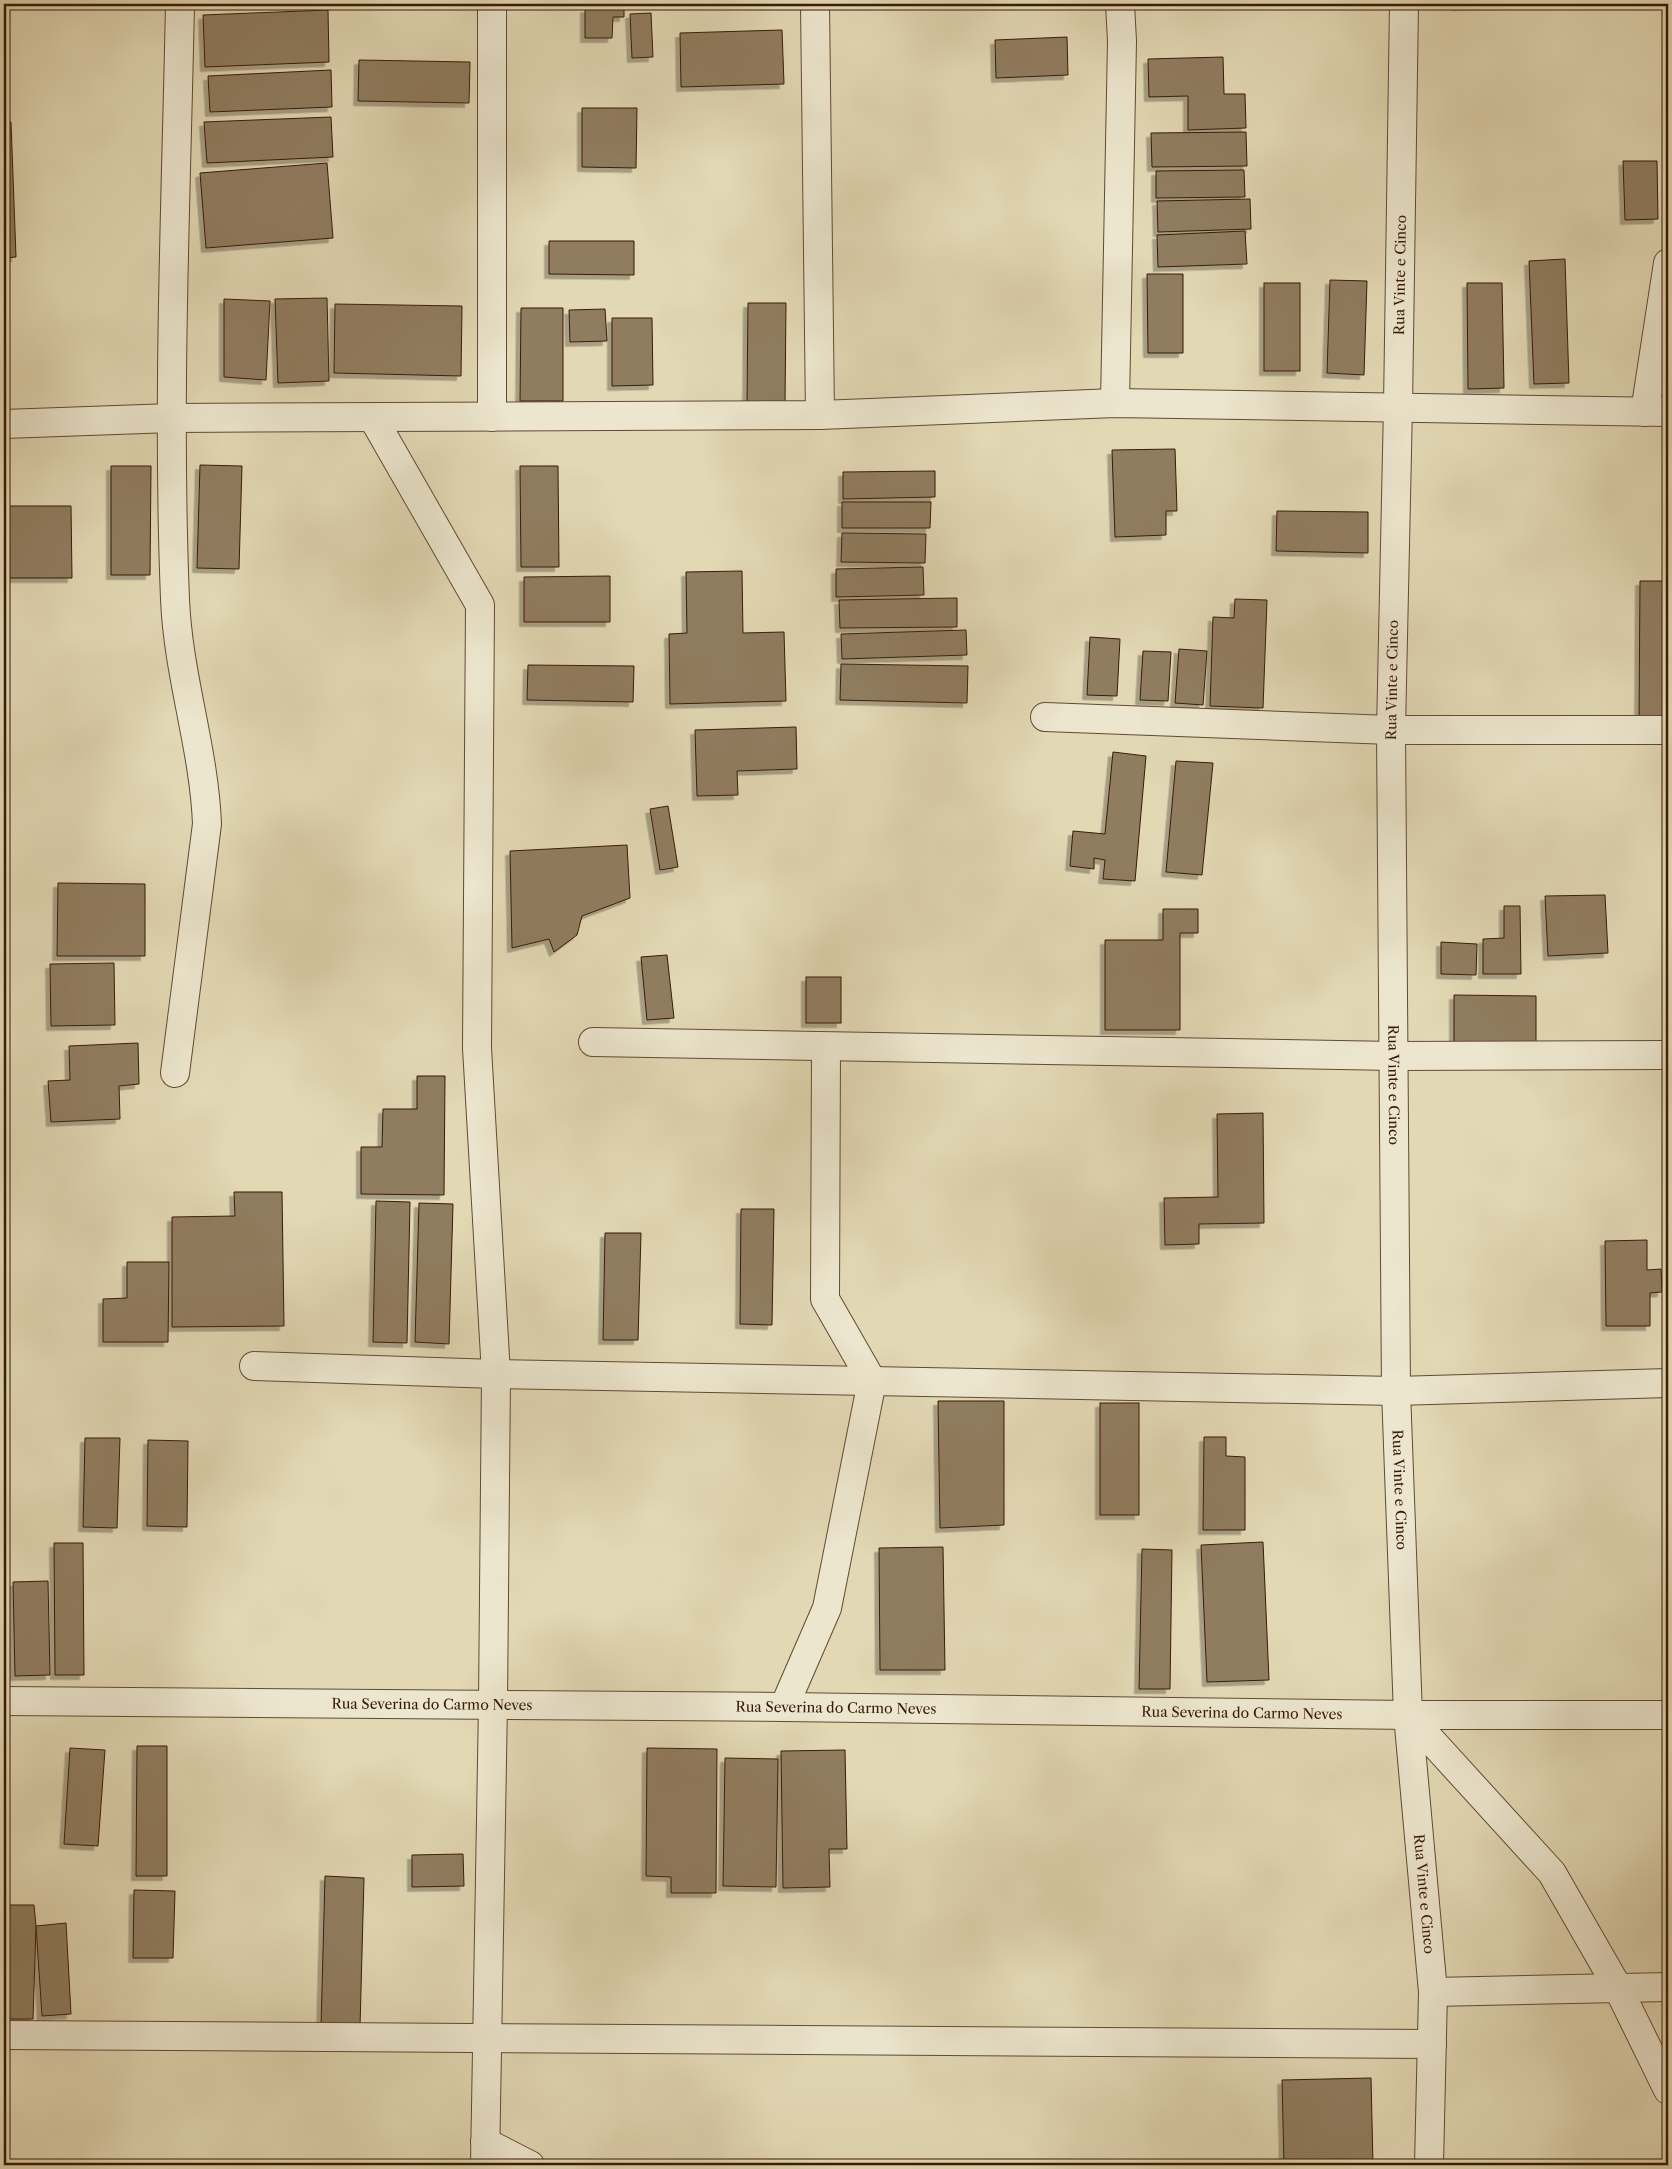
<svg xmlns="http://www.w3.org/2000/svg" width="1672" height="2169" font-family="'Libre Caslon Text',serif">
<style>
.building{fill:#907d60;stroke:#381b06;filter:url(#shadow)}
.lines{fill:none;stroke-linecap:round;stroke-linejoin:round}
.minor-casing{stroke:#624a32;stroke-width:30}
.minor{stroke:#ece6ce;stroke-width:28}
.labels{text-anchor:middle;stroke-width:4;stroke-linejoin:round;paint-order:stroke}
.street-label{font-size:14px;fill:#381b06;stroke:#ece6ce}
</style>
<defs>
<filter id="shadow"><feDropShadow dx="-4.5" dy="4.5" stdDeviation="0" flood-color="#0004"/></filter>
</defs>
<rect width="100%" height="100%" fill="#e2d8b4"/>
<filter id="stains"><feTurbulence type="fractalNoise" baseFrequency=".004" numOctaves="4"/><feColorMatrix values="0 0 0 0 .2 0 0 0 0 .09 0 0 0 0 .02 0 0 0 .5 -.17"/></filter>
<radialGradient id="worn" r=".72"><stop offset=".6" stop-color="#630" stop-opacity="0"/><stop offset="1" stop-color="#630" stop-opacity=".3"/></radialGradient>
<!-- building -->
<g class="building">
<polygon points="595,4 624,4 624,17 613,17 612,38 585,38 585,8 595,9"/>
<polygon points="1456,4 1534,4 1456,6"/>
<polygon points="328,10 329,62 205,67 203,15"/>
<polygon points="651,13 653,57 632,58 630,14"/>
<polygon points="782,30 784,84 681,87 680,33"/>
<polygon points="1067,37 1068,75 996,78 995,40"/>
<polygon points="1223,57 1224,94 1245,94 1246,128 1188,130 1188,96 1149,97 1148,59"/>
<polygon points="359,60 470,62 469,103 358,101"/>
<polygon points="331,70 332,107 210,112 208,76"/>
<polygon points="582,108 637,108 636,168 582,167"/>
<polygon points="331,117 333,157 207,163 204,122"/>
<polygon points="4,122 11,122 16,257 4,258"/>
<polygon points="1246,132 1247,166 1152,167 1151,133"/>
<polygon points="1623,161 1657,161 1658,219 1625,220"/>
<polygon points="327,163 333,238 206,248 200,173"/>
<polygon points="1244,170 1245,197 1156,198 1156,171"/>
<polygon points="1250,199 1251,229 1158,232 1157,201"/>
<polygon points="1245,231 1247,264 1158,267 1157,235"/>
<polygon points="549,241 634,241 634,275 549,274"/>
<polygon points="1565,259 1569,383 1534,384 1529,261"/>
<polygon points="1147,274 1183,274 1183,353 1148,353"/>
<polygon points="1330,280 1367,281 1364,375 1327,373"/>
<rect x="1264" y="283" width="36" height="88"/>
<polygon points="1467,283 1502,283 1504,388 1468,389"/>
<polygon points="327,298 329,381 278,383 275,299"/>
<polygon points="224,299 270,301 266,380 224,377"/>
<polygon points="748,303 786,303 785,404 747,403"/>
<polygon points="335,304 462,306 461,376 334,373"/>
<polygon points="521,308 563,308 563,401 520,401"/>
<polygon points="605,309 607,341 570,342 569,310"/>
<polygon points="612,318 652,318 653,385 612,386"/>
<polygon points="1175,449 1177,511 1166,511 1166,535 1115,537 1112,450"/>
<polygon points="200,465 242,466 239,569 197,568"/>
<polygon points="111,466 151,466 150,575 111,575"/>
<polygon points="520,466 558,466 559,567 521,567"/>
<polygon points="935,471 935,497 843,499 843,472"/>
<polygon points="842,502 931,502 930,528 842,528"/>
<polygon points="4,506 71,506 72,578 4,578"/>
<polygon points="1277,511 1368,512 1368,553 1276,551"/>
<polygon points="842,533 926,534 925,563 841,562"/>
<polygon points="923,567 924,595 836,597 836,569"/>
<polygon points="742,571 743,633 784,632 786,701 670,704 669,634 687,633 686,572"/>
<polygon points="610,576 610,622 524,622 524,577"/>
<polygon points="1640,581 1668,581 1668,719 1639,719"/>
<polygon points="4,591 5,591 6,661 4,661"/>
<polygon points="957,598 957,627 840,628 839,600"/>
<polygon points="1235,599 1267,600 1263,708 1210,706 1213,617 1234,618"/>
<polygon points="966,630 967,655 842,659 841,634"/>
<polygon points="1090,637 1120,639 1117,696 1087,695"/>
<polygon points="1179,649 1207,651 1203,705 1175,703"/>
<polygon points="1143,651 1171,652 1168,701 1140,700"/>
<polygon points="841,664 968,666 967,703 840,700"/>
<polygon points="528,665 634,666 633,702 527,700"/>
<polygon points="796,727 797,769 737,771 738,795 697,796 695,730"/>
<polygon points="1113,752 1146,756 1135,881 1103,879 1105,860 1094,858 1094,869 1070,866 1073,831 1105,834"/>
<polygon points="1176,761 1213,763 1202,875 1166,872"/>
<polygon points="4,782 7,813 4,814"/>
<polygon points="668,806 678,867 660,870 650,809"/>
<polygon points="627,845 630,898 582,916 577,935 554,952 549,939 512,948 510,851"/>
<polygon points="58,883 145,884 145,956 57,956"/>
<polygon points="1605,895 1608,953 1548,956 1545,896"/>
<polygon points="1504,906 1520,906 1521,974 1483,974 1483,939 1504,938"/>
<polygon points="1163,909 1198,909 1198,933 1180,933 1180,1030 1105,1030 1105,940 1163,940"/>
<polygon points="1441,942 1477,944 1476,975 1441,974"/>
<polygon points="667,955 674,1018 647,1020 641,957"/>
<polygon points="114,963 115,1025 51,1026 50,964"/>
<rect x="806" y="977" width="35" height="46"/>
<polygon points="1454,995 1536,996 1536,1045 1454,1045"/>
<polygon points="138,1043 139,1084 119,1086 120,1119 51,1122 48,1081 70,1080 69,1046"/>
<polygon points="417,1076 445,1076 444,1195 361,1194 361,1147 382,1147 383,1109 417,1109"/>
<polygon points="1263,1113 1264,1223 1199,1224 1199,1244 1165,1245 1164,1198 1218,1197 1217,1114"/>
<polygon points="234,1192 282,1192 284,1326 172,1327 172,1217 235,1216"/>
<polygon points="376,1201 410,1202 407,1343 373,1342"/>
<polygon points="419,1203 453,1204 449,1344 415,1342"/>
<polygon points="741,1209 774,1209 772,1325 740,1324"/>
<polygon points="605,1233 641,1233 638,1340 603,1340"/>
<polygon points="1647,1240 1647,1270 1661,1269 1662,1292 1650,1293 1650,1326 1606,1326 1605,1241"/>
<polygon points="127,1262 169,1262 168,1342 103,1342 103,1299 127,1298"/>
<polygon points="938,1401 1004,1401 1004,1525 940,1528"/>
<rect x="1100" y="1403" width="39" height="112"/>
<polygon points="1204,1437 1226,1437 1226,1456 1245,1457 1245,1530 1203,1530"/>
<polygon points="85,1438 120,1438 117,1528 83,1527"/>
<polygon points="148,1440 188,1441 187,1527 147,1526"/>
<polygon points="1263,1542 1269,1680 1207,1682 1201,1545"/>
<polygon points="54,1543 83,1543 84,1675 55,1675"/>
<polygon points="943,1547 945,1670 880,1670 879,1548"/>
<polygon points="1142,1549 1172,1550 1170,1689 1139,1689"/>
<polygon points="48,1581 50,1675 15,1676 13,1582"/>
<polygon points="137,1746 167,1746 167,1876 136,1876"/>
<polygon points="70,1748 105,1750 98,1846 64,1844"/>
<polygon points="647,1748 717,1749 716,1893 671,1893 671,1877 646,1876"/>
<polygon points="845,1750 847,1849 829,1849 830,1887 783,1888 781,1751"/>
<polygon points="725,1758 778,1759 776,1887 723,1886"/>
<polygon points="463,1854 464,1886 412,1887 412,1855"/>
<polygon points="325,1876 364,1878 360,2027 321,2027"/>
<polygon points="134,1890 175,1891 173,1958 133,1958"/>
<polygon points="4,1905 34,1905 36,1926 33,2019 4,2019"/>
<polygon points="66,1923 71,2014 42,2016 36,1926"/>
<polygon points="1371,2078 1373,2165 1284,2165 1282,2080"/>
</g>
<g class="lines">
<!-- minor casing -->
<g class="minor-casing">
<g id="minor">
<polyline points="815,4 820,415"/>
<path id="s1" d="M 1404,4 L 1398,406 L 1391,730 L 1396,1391 L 1408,1715 L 1433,1992 L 1429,2165"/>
<polyline points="1115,403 1122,41 1120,4"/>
<polyline points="1645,412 1668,263"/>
<polyline points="492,417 492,4"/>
<polyline points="373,418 480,605 477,1048 496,1374 493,1704 485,2165"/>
<polyline points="4,424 172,418 820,415 1115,403 1668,412"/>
<polyline points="1045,717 1391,730 1668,730"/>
<polyline points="593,1042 1394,1056 1668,1055"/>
<path d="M 175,1073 L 207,824 C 204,748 178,675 175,599 C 167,401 176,202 180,4"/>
<polyline points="254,1366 496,1374 1396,1391 1668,1383"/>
<path id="s2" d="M 4,1701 L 784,1707 L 1408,1715 L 1668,1715"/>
<polyline points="784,1707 827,1608 872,1381 825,1299 826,1047"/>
<polyline points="1408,1715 1552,1873 1618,1988 1668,2090"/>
<polyline points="1433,1992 1668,1987"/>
<polyline points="4,2035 1432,2044"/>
<polyline points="485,2142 530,2165"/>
</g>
</g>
<!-- minor -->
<use href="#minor" class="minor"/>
</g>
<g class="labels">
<!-- street labels -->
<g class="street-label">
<text transform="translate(1400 275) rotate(-89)" y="5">Rua Vinte e Cinco</text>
<text transform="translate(1392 680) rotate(-89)" y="5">Rua Vinte e Cinco</text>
<text dy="5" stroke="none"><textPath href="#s1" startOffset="1081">Rua Vinte e Cinco</textPath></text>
<text dy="5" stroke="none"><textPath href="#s1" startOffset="1486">Rua Vinte e Cinco</textPath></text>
<text dy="5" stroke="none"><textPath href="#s2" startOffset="428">Rua Severina do Carmo Neves</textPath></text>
<text dy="5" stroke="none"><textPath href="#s2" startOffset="832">Rua Severina do Carmo Neves</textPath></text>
<text dy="5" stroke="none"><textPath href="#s2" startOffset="1238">Rua Severina do Carmo Neves</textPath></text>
<text dy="5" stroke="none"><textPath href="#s1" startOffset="1891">Rua Vinte e Cinco</textPath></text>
</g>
</g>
<!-- margin -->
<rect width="1672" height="2169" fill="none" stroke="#e2d8b4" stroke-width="20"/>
<rect x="5" y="5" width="1662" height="2159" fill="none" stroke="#381b06" stroke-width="2.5"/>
<rect x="10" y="10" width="1652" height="2149" fill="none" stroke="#381b06"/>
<rect width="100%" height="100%" filter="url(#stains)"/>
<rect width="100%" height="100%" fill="url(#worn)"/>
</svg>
